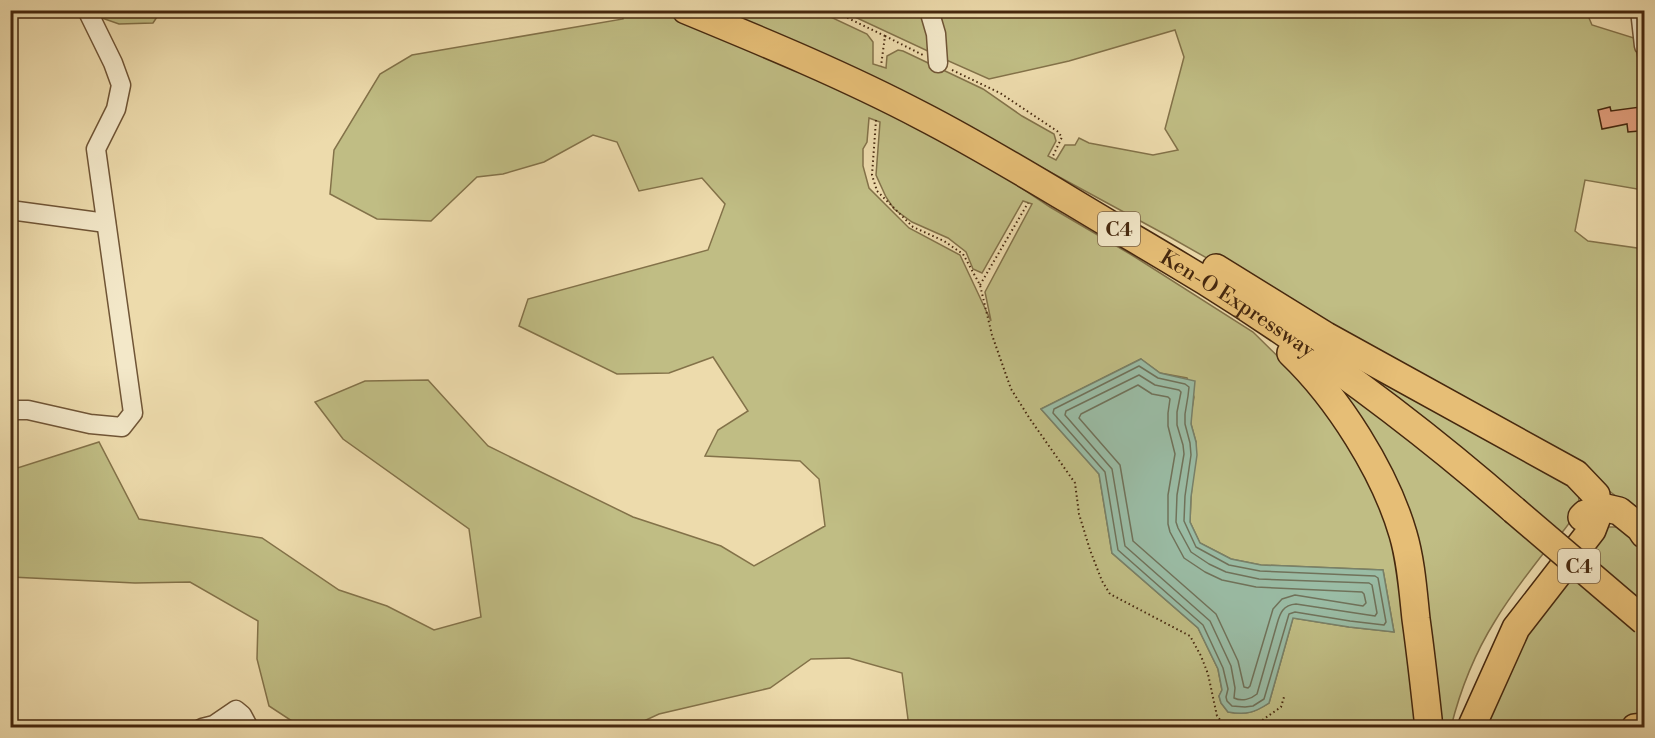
<svg xmlns="http://www.w3.org/2000/svg" width="1655" height="738" font-family="'Libre Bodoni',serif">
<style>
.green{fill:#c0bd84;stroke:#837249;stroke-width:1.5;fill-rule:evenodd}
.water{fill:#9abca5;stroke:#788169;stroke-width:1.5}
.lines{fill:none;stroke-linecap:round;stroke-linejoin:round}
.shore{stroke:#70725a;stroke-width:1.5}
.building{fill:#e09d7b;stroke:#46280e;stroke-width:1.5}
.minor-casing{stroke:#705536;stroke-width:21}
.highway-casing{stroke:#46280e;stroke-width:30}
.path{stroke:#46280e;stroke-width:2;stroke-dasharray:1.5 3;stroke-linecap:butt}
.minor{stroke:#f3e8c9;stroke-width:18}
.highway{stroke:#e6be76;stroke-width:27}
.highway-bridge-casing{stroke:#46280e;stroke-width:30;stroke-linecap:butt}
.highway-bridge{stroke:#e6be76;stroke-width:27}
.labels{text-anchor:middle;stroke-width:6;stroke-linejoin:round;paint-order:stroke}
.shield{fill:#f3e8c9;stroke:#7a6246;stroke-width:1.5}
.shield-label{font-size:20px;font-weight:bold;fill:#46280e}
.street-label{font-size:21px;fill:#46280e;stroke:#f3e8c9}
</style>
<rect width="100%" height="100%" fill="#eddbac"/>
<filter id="stains"><feTurbulence type="fractalNoise" baseFrequency=".00333" numOctaves="4"/><feColorMatrix values="0 0 0 0 .2 0 0 0 0 .09 0 0 0 0 .02 0 0 0 .5 -.17"/></filter>
<radialGradient id="worn" r=".72"><stop offset=".6" stop-color="#630" stop-opacity="0"/><stop offset="1" stop-color="#630" stop-opacity=".3"/></radialGradient>
<!-- green -->
<g class="green">
<polygon points="82,11 161,11 153,23 119,24"/>
<path d="M 622,11 L 659,11 L 837,87 L 987,165 L 1050,207 L 1135,257 L 1253,332 L 1315,393 L 1378,489 L 1400,561 L 1421,727 L 909,727 L 902,673 L 849,658 L 811,659 L 770,688 L 659,714 L 635,725 L 634,727 L 301,727 L 269,706 L 257,659 L 258,621 L 190,582 L 135,583 L 11,577 L 11,470 L 99,442 L 139,519 L 262,538 L 339,590 L 387,606 L 434,630 L 481,617 L 469,529 L 343,439 L 315,402 L 365,381 L 428,380 L 488,446 L 633,517 L 721,546 L 754,566 L 825,526 L 819,479 L 800,461 L 705,456 L 718,430 L 748,411 L 713,357 L 669,373 L 617,374 L 519,326 L 528,299 L 708,250 L 725,204 L 702,178 L 639,191 L 617,142 L 593,135 L 544,162 L 503,174 L 477,177 L 431,221 L 377,219 L 330,194 L 334,150 L 380,74 L 412,55 L 623,19 ZM 869,118 L 880,122 L 876,175 L 886,197 L 894,209 L 912,222 L 948,238 L 966,252 L 973,269 L 982,273 L 1023,201 L 1032,204 L 985,292 L 991,321 L 960,255 L 909,228 L 869,188 L 863,166 L 863,149 L 867,142 ZM 1141,359 L 1160,373 L 1187,378 L 1194,397 L 1191,414 L 1191,424 L 1196,442 L 1191,497 L 1190,522 L 1200,543 L 1231,559 L 1261,565 L 1383,570 L 1394,632 L 1349,627 L 1293,618 L 1269,703 C 1253,713 1246,715 1228,712 L 1221,703 L 1219,696 L 1222,690 L 1218,669 L 1198,628 L 1112,553 L 1099,474 L 1041,409 Z"/>
<polygon points="714,11 818,11 867,34 873,42 873,64 886,68 887,56 898,50 903,51 983,89 1022,116 1054,134 1056,141 1048,156 1056,160 1065,145 1075,145 1079,138 1089,143 1153,155 1178,150 1165,129 1184,57 1175,30 1069,61 989,79 944,59 934,11 1586,11 1592,25 1634,38 1644,92 1644,189 1643,190 1585,180 1575,231 1588,241 1644,249 1644,524 1621,500 1584,472 1168,236 1039,166"/>
<polygon points="842,11 925,11 932,53"/>
<path d="M 1326,344 L 1578,488 C 1582,511 1573,518 1560,535 Z"/>
<path d="M 1314,366 L 1435,458 L 1546,550 C 1528,573 1510,596 1495,621 C 1475,653 1460,691 1451,727 L 1436,727 L 1419,582 Z"/>
<polygon points="1607,527 1620,527 1644,546 1644,607 1581,552"/>
<polygon points="1568,569 1644,635 1644,718 1618,724 1608,727 1481,728 1500,673"/>
</g>
<!-- water -->
<path class="water" d="M 1141,359 L 1160,373 L 1195,381 L 1191,424 L 1196,442 L 1197,455 L 1191,497 L 1190,522 L 1200,543 L 1231,559 L 1261,565 L 1383,570 L 1394,632 L 1349,627 L 1293,618 L 1269,703 C 1254,713 1246,715 1228,712 L 1221,703 L 1219,696 L 1222,690 L 1218,669 L 1198,628 L 1112,553 L 1099,474 L 1041,409 Z"/>
<g class="lines">
<!-- shore -->
<g class="shore">
<polygon points="1139,366 1158,378 1185,384 1189,387 1188,396 1185,414 1185,424 1190,443 1191,455 1185,496 1184,521 1196,547 1229,565 1260,571 1375,576 1378,578 1386,622 1384,625 1350,621 1295,612 1289,614 1264,699 1253,706 1245,707 1232,706 1227,701 1226,697 1228,689 1223,668 1203,625 1118,550 1105,472 1053,413 1054,409"/>
<path d="M 1139,375 L 1155,385 L 1179,390 L 1181,392 L 1177,412 L 1177,425 L 1183,445 L 1184,454 L 1177,495 L 1176,522 L 1178,528 L 1191,552 L 1209,564 L 1226,572 L 1259,579 L 1369,583 L 1372,585 L 1377,613 L 1375,616 L 1296,604 C 1283,605 1280,613 1277,624 L 1257,694 C 1251,699 1242,702 1234,698 L 1235,688 L 1231,666 L 1210,621 L 1125,546 L 1112,469 L 1065,415 L 1066,411 Z"/>
<polygon points="1138,385 1152,394 1168,397 1170,399 1168,413 1168,426 1175,454 1168,495 1168,524 1170,532 1184,558 1205,572 1222,580 1256,587 1362,592 1364,594 1366,603 1363,606 1295,595 1282,599 1273,609 1250,686 1248,688 1244,687 1238,661 1216,614 1133,541 1120,465 1079,418 1081,414"/>
</g>
</g>
<!-- building -->
<polygon class="building" points="1610,107 1611,111 1640,107 1642,120 1638,120 1639,131 1628,132 1627,124 1602,129 1598,110"/>
<g class="lines">
<!-- minor casing -->
<g class="minor-casing">
<g id="minor">
<polyline points="929,10 936,34 938,63"/>
<polyline points="1640,10 1644,46"/>
<polyline points="10,210 106,223"/>
<polyline points="10,410 28,410 90,424 122,427 133,413 96,149 116,109 121,85 113,63 87,10"/>
<polyline points="202,728 214,725 236,710 242,715 249,728"/>
</g>
</g>
<!-- highway casing -->
<g class="highway-casing">
<g id="highway">
<path id="s1" d="M 686,10 C 766,43 846,76 922,116 C 990,151 1055,192 1121,231 C 1149,247 1177,264 1205,281 C 1314,349 1418,426 1514,510"/>
<polyline points="1216,268 1326,336 1576,474 1596,495 1597,517 1592,530 1516,628 1471,728"/>
<path d="M 1291,353 C 1338,398 1385,472 1403,534 C 1411,561 1413,591 1416,619 C 1421,655 1425,691 1429,728"/>
<polyline points="1582,517 1585,514 1606,508 1619,511 1640,528 1644,534"/>
<polyline points="1635,728 1644,727"/>
</g>
</g>
<!-- path -->
<g class="path">
<polyline points="831,10 885,36 881,66"/>
<polyline points="885,36 923,55"/>
<polyline points="952,70 1000,93 1057,131 1062,137 1052,158"/>
<polyline points="876,120 872,175 877,191 913,227 944,241 963,254 980,285 992,335 1011,389 1030,419 1075,483 1079,514 1090,550 1102,581 1110,594 1190,636 1201,656 1208,674 1217,716 1221,721 1261,721 1281,707 1284,697"/>
<polyline points="980,285 1028,203"/>
</g>
<!-- minor -->
<use href="#minor" class="minor"/>
<!-- highway -->
<use href="#highway" class="highway"/>
<!-- highway-bridge casing -->
<g class="highway-bridge-casing">
<polyline id="highway-bridge" points="1514,510 1644,621"/>
</g>
<!-- highway-bridge -->
<use href="#highway-bridge" class="highway-bridge"/>
</g>
<g class="labels">
<!-- shield labels -->
<g class="shield">
<rect x="1098" y="212" width="42" height="34" rx="4.5"/>
<rect x="1558" y="549" width="42" height="34" rx="4.5"/>
</g>
<g class="shield-label">
<text x="1119" y="236">C4</text>
<text x="1579" y="573">C4</text>
</g>
<!-- street labels -->
<g class="street-label">
<text dy="7" stroke="none"><textPath href="#s1" startOffset="626">Ken-O Expressway</textPath></text>
</g>
</g>
<!-- margin -->
<rect width="1655" height="738" fill="none" stroke="#eddbac" stroke-width="36"/>
<rect x="12" y="12" width="1631" height="714" fill="none" stroke="#46280e" stroke-width="3"/>
<rect x="18" y="18" width="1619" height="702" fill="none" stroke="#46280e" stroke-width="1.5"/>
<rect width="100%" height="100%" filter="url(#stains)"/>
<rect width="100%" height="100%" fill="url(#worn)"/>
</svg>
